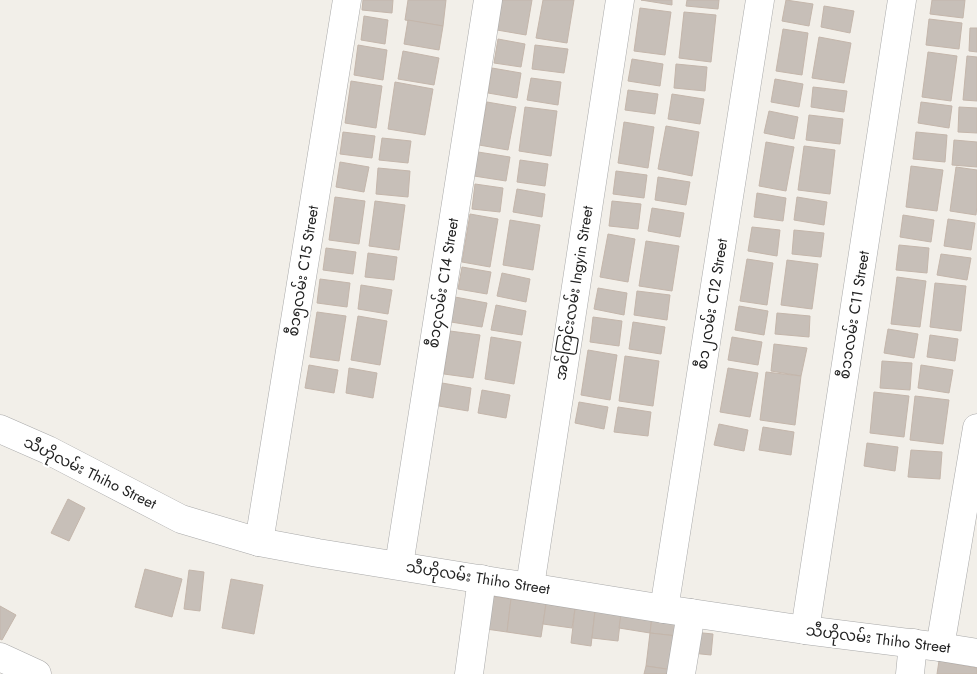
<svg xmlns="http://www.w3.org/2000/svg" width="977" height="674" font-family="Jost,'Noto Sans Myanmar',sans-serif">
<style>
.building{fill:#c7bfb8;stroke:#c4b6ab}
.lines{fill:none;stroke-linecap:round;stroke-linejoin:round}
.minor-casing{stroke:#a9a9a9;stroke-width:29}
.minor{stroke:#fff;stroke-width:28}
.labels{text-anchor:middle;stroke-width:4;stroke-linejoin:round;paint-order:stroke}
.street-label{font-size:15px;fill:#222;stroke:#fff}
</style>
<rect width="100%" height="100%" fill="#f2efe9"/>
<!-- building -->
<g class="building">
<polygon points="363,0 393,0 392,13 362,10"/>
<polygon points="408,0 446,0 443,26 405,20"/>
<polygon points="502,0 532,0 526,35 497,30"/>
<polygon points="543,0 574,0 567,43 536,38"/>
<polygon points="641,0 672,0 672,5"/>
<polygon points="687,0 719,0 718,9 686,6"/>
<polygon points="786,0 813,4 809,26 782,21"/>
<polygon points="932,0 965,0 963,18 930,14"/>
<polygon points="824,6 854,11 850,33 821,27"/>
<polygon points="640,8 671,12 665,55 634,51"/>
<polygon points="684,12 716,15 711,62 679,58"/>
<polygon points="364,16 388,20 385,44 361,40"/>
<polygon points="929,19 962,23 959,49 926,45"/>
<polygon points="408,20 443,26 439,50 404,44"/>
<polygon points="970,28 977,28 977,52 969,51"/>
<polygon points="783,29 808,33 802,75 776,71"/>
<polygon points="819,37 851,43 844,83 812,78"/>
<polygon points="498,39 525,44 521,67 494,63"/>
<polygon points="358,45 387,50 383,80 354,75"/>
<polygon points="535,45 568,49 564,73 532,69"/>
<polygon points="403,51 439,58 434,85 398,79"/>
<polygon points="928,52 957,56 951,101 922,97"/>
<polygon points="967,56 977,57 977,101 963,100"/>
<polygon points="632,59 663,64 660,86 628,81"/>
<polygon points="676,64 707,67 705,91 674,88"/>
<polygon points="492,68 521,73 517,98 488,93"/>
<polygon points="531,78 561,82 558,105 527,100"/>
<polygon points="775,79 803,84 799,107 771,102"/>
<polygon points="351,81 382,86 376,128 345,123"/>
<polygon points="395,82 433,89 425,135 388,129"/>
<polygon points="813,87 847,91 844,112 811,107"/>
<polygon points="628,90 658,94 655,114 625,110"/>
<polygon points="672,94 704,99 700,124 668,119"/>
<polygon points="487,102 516,107 508,150 479,145"/>
<polygon points="921,102 952,106 949,128 918,123"/>
<polygon points="525,107 557,111 551,156 519,151"/>
<polygon points="959,107 977,108 977,133 958,132"/>
<polygon points="769,111 798,117 794,139 764,133"/>
<polygon points="809,115 843,119 840,144 806,140"/>
<polygon points="624,122 654,127 648,168 618,163"/>
<polygon points="666,126 699,132 692,176 658,169"/>
<polygon points="343,132 375,136 372,158 340,154"/>
<polygon points="916,132 947,135 945,162 913,159"/>
<polygon points="382,138 411,141 408,163 379,160"/>
<polygon points="954,140 977,142 977,167 952,165"/>
<polygon points="766,142 794,147 786,191 759,186"/>
<polygon points="804,146 835,150 830,194 798,190"/>
<polygon points="478,152 510,157 506,181 474,176"/>
<polygon points="520,160 548,164 545,186 517,182"/>
<polygon points="340,162 369,167 364,192 336,187"/>
<polygon points="911,166 943,170 937,211 906,207"/>
<polygon points="956,167 977,170 977,205 976,215 950,211"/>
<polygon points="378,168 410,171 408,197 376,194"/>
<polygon points="616,171 647,175 644,198 613,194"/>
<polygon points="658,177 690,182 686,205 655,200"/>
<polygon points="475,184 503,188 500,212 472,209"/>
<polygon points="517,189 545,194 542,217 513,212"/>
<polygon points="757,193 786,198 783,221 754,217"/>
<polygon points="335,197 365,201 359,244 329,240"/>
<polygon points="797,197 827,202 824,225 794,220"/>
<polygon points="375,201 405,205 399,250 369,246"/>
<polygon points="612,201 641,204 638,229 609,226"/>
<polygon points="652,208 684,213 680,237 648,231"/>
<polygon points="470,214 498,219 490,267 462,262"/>
<polygon points="903,215 934,220 931,242 900,237"/>
<polygon points="948,219 975,223 971,250 944,246"/>
<polygon points="510,220 540,225 533,270 503,265"/>
<polygon points="752,227 780,230 777,256 748,251"/>
<polygon points="794,230 824,233 821,257 792,254"/>
<polygon points="608,234 635,239 628,282 600,277"/>
<polygon points="646,241 679,246 672,291 639,286"/>
<polygon points="899,245 929,248 927,273 896,270"/>
<polygon points="326,248 356,252 353,274 323,270"/>
<polygon points="368,253 397,257 394,280 365,277"/>
<polygon points="941,254 971,258 967,280 937,275"/>
<polygon points="747,259 773,263 767,305 740,301"/>
<polygon points="787,260 818,264 812,309 781,305"/>
<polygon points="462,267 491,272 487,294 458,289"/>
<polygon points="502,273 530,279 526,302 497,296"/>
<polygon points="897,277 926,281 920,327 891,324"/>
<polygon points="320,279 350,283 347,307 317,303"/>
<polygon points="935,283 966,286 961,331 930,327"/>
<polygon points="361,285 392,290 388,314 358,309"/>
<polygon points="598,288 627,293 624,315 594,309"/>
<polygon points="637,291 670,295 667,320 634,315"/>
<polygon points="455,297 487,303 482,327 451,322"/>
<polygon points="496,305 526,311 522,335 491,330"/>
<polygon points="739,306 768,311 764,335 735,330"/>
<polygon points="317,312 346,316 339,361 310,357"/>
<polygon points="777,313 810,316 809,337 775,334"/>
<polygon points="358,316 387,321 380,365 351,360"/>
<polygon points="593,317 622,321 619,346 590,342"/>
<polygon points="633,322 665,327 661,354 629,349"/>
<polygon points="888,329 918,334 914,358 884,353"/>
<polygon points="450,331 480,335 473,378 444,374"/>
<polygon points="930,335 958,339 955,361 927,357"/>
<polygon points="491,337 521,342 514,384 485,379"/>
<polygon points="732,337 762,342 758,365 728,360"/>
<polygon points="774,344 807,348 801,376 771,371"/>
<polygon points="588,350 617,355 610,400 581,395"/>
<polygon points="625,356 659,361 653,406 619,401"/>
<polygon points="882,361 912,363 910,390 880,388"/>
<polygon points="309,365 338,370 334,393 305,388"/>
<polygon points="921,365 953,370 949,393 918,388"/>
<polygon points="349,368 377,373 373,398 346,393"/>
<polygon points="728,368 758,373 750,417 720,412"/>
<polygon points="766,372 801,376 795,425 760,420"/>
<polygon points="442,383 471,388 468,411 439,406"/>
<polygon points="482,390 510,395 506,418 478,413"/>
<polygon points="874,392 909,396 904,437 870,433"/>
<polygon points="915,396 949,400 943,444 910,440"/>
<polygon points="579,402 608,407 604,429 575,423"/>
<polygon points="618,407 651,412 648,436 614,432"/>
<polygon points="719,424 748,430 744,451 714,445"/>
<polygon points="763,427 794,432 791,455 759,450"/>
<polygon points="867,443 898,447 895,471 864,466"/>
<polygon points="911,450 942,452 940,479 908,477"/>
<polygon points="68,499 85,508 69,541 51,533"/>
<polygon points="145,569 182,579 172,617 135,607"/>
<polygon points="189,570 204,572 200,611 184,609"/>
<polygon points="231,579 263,585 254,634 222,628"/>
<polygon points="491,596 511,599 507,632 486,629"/>
<polygon points="511,599 546,604 541,637 507,632"/>
<polygon points="546,604 575,609 572,628 543,624"/>
<polygon points="0,606 16,615 2,640 0,639"/>
<polygon points="575,609 595,611 591,646 571,643"/>
<polygon points="595,611 621,614 618,641 592,638"/>
<polygon points="621,614 652,617 650,633 619,628"/>
<polygon points="652,617 679,621 677,636 650,633"/>
<polygon points="693,632 713,634 711,655 691,653"/>
<polygon points="650,633 677,636 673,670 646,666"/>
<polygon points="939,661 977,668 977,674 937,674"/>
<polygon points="646,666 673,670 673,674 644,674"/>
</g>
<g class="lines">
<!-- minor casing -->
<g class="minor-casing">
<g id="minor">
<polyline points="0,429 48,450 181,519 259,542 318,553 664,609 805,630 940,647 977,653"/>
<polyline points="259,542 347,0"/>
<polyline points="399,565 488,0"/>
<polyline points="530,586 620,0"/>
<polyline points="664,609 760,0"/>
<polyline points="805,630 902,0"/>
<polyline points="940,647 977,428"/>
<polyline points="0,657 37,674"/>
<polyline points="469,674 482,579"/>
<polyline points="681,674 691,613"/>
<polyline points="910,674 913,643"/>
</g>
</g>
<!-- minor -->
<use href="#minor" class="minor"/>
</g>
<g class="labels">
<!-- street labels -->
<g class="street-label">
<text transform="translate(303 271) rotate(-81)" y="5">စီ၁၅လမ်း C15 Street</text>
<text transform="translate(443 283) rotate(-81)" y="5">စီ၁၄လမ်း C14 Street</text>
<text transform="translate(574 293) rotate(-81)" y="5">အင်ကြင်းလမ်း Ingyin Street</text>
<text transform="translate(712 304) rotate(-81)" y="5">စီ၁၂လမ်း C12 Street</text>
<text transform="translate(854 315) rotate(-81)" y="5">စီ၁၁လမ်း C11 Street</text>
<text transform="translate(90 473) rotate(26)" y="5">သီဟိုလမ်း Thiho Street</text>
<text transform="translate(478 578) rotate(9)" y="5">သီဟိုလမ်း Thiho Street</text>
<text transform="translate(878 639) rotate(7)" y="5">သီဟိုလမ်း Thiho Street</text>
</g>
</g>
</svg>
